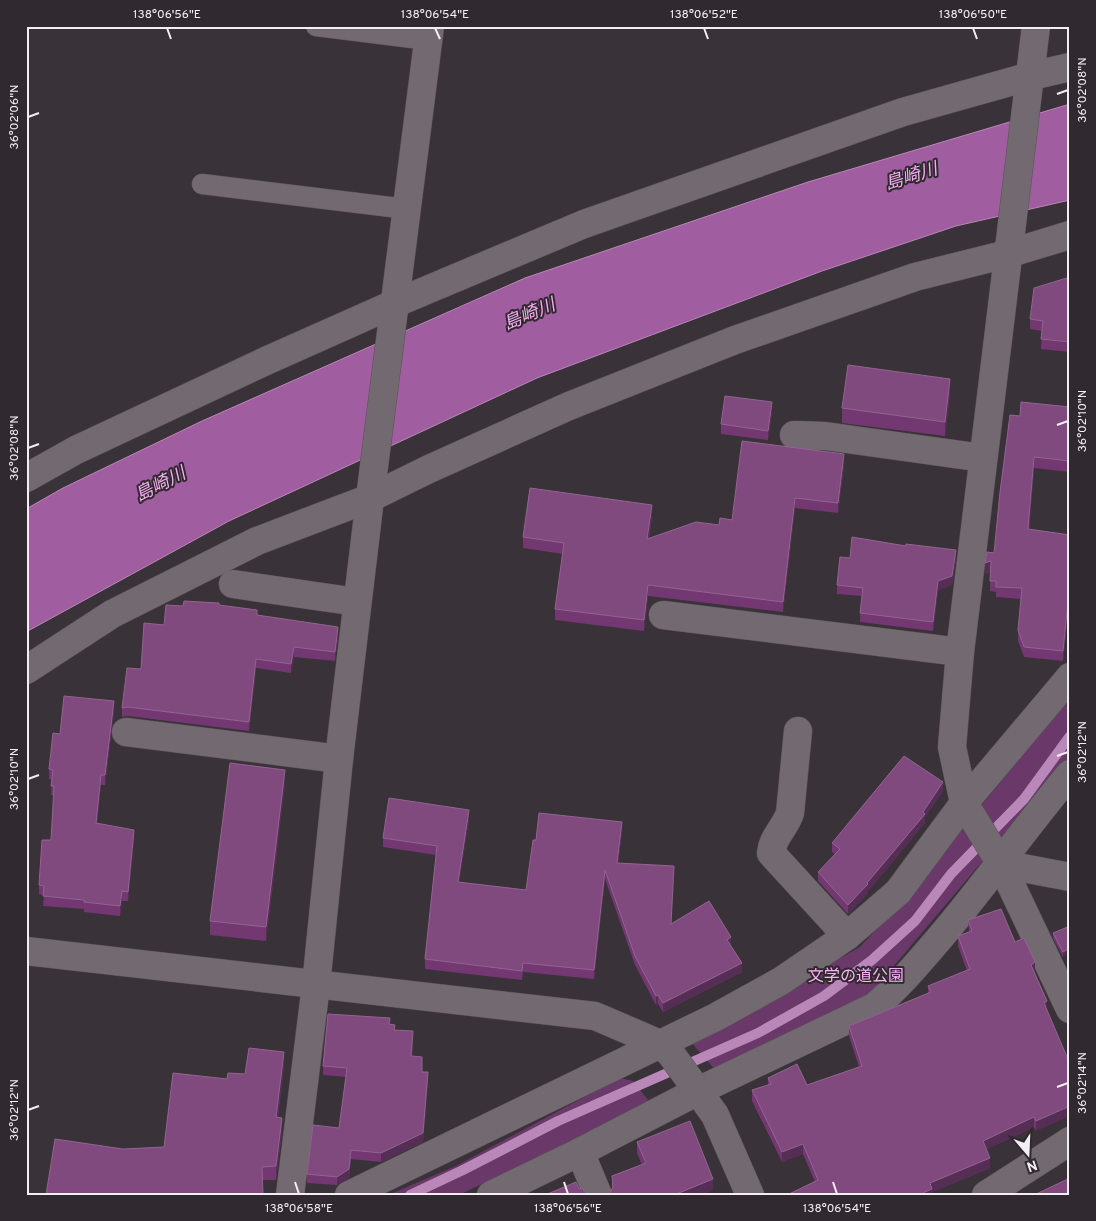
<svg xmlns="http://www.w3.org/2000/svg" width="1096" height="1221" font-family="Overpass,'Noto Sans JP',sans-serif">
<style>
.green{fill:#6a3969}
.water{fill:#a05d9f;stroke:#b988b8}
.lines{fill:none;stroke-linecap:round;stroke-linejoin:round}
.stream{stroke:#b988b8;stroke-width:10}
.service-casing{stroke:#585157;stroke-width:21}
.minor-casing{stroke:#585157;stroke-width:29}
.tertiary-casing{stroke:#585157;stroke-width:29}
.service{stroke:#726971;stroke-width:20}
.minor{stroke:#726971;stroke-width:28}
.tertiary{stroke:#726971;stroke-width:28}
.wall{fill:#733772}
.shaded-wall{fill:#562d55}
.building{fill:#804a7f;stroke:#926491}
.ticks{fill:none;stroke:#f3eef2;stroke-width:2}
.labels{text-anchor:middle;stroke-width:4;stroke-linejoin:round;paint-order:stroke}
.park-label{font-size:16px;fill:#fbb2f8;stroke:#30292f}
.water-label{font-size:18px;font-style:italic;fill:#f6adf3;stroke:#30292f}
.neatline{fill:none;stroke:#f3eef2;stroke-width:2}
.ticks-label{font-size:12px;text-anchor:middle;fill:#f3eef2}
</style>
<rect width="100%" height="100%" fill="#3a3239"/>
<!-- green -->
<g class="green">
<polygon points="1070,697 1070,758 870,994 717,1072 691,1042 860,947 914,888"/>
<polygon points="620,1078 633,1081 648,1100 643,1107 459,1195 388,1195 456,1166"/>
</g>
<!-- water -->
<polygon class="water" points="1070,104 1070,200 956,226 822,271 537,378 229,521 26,632 26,509 63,488 202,421 525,278 808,182"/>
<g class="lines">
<!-- stream -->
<polyline class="stream" points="410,1195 463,1170 558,1121 758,1033 824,996 872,960 915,921 951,874 1024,799 1070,736"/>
<!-- service casing -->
<g class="service-casing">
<g id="service">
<polyline points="316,26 428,40"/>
<polyline points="202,184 407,209"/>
</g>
</g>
<!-- minor casing -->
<g class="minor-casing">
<g id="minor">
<polyline points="1036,26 960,652 952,747 964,803 1001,864 1070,1009"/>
<polyline points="794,435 825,436 983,458"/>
<polyline points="26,478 76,450 268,360 396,303 584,224 903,112 1031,76 1070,67"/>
<polyline points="233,584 357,602"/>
<polyline points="663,615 960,652"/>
<polyline points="26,670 112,614 257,541 370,498 429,469 569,406 735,340 915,277 1007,254 1070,235"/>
<path d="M 798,731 L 790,813 C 785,828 772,838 771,853 L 847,936"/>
<polyline points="126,732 339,759"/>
<polyline points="1001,864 1070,877"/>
<polyline points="580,1152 598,1195"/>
<polyline points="290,1195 316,985 339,759 370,498 430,26"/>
<polyline points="349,1195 716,1017 781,981 847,936 898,892 964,803 1070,677"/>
<path d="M 491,1195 L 580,1152 L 698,1091 L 874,1007 C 896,989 914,968 932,947 C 981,891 1022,831 1070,774"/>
<polyline points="986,1195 1070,1141"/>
</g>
</g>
<!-- tertiary casing -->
<g class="tertiary-casing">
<polyline id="tertiary" points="26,951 595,1016 660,1044 671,1054 715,1115 750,1195"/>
</g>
<!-- service -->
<use href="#service" class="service"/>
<!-- minor -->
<use href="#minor" class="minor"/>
<!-- tertiary -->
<use href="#tertiary" class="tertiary"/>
</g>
<!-- wall -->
<g class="wall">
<polygon points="1070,277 1070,352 1041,349 1042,331 1030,329 1030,319"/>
<polygon points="950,393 945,436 842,423 842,408"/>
<polygon points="1070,407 1070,472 1034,468 1029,529 1070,535 1070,613 1068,613 1063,661 1024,657 1018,641 1018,630 1021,599 996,597 996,592 990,591 990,572 985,574 994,553 1020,416"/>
<polygon points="772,412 768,440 721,434 721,424"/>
<polygon points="844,465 838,513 795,508 783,612 648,596 644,631 555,620 555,609 563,554 523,548 523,537 652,515 649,539 719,525"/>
<polygon points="850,558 956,559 952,585 938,590 933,631 860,622 860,613 862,596 837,594 837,585"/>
<polygon points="219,605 338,637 335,661 294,657 291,673 256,668 249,731 128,716 122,717 122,708 141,669 183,606"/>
<polygon points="114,710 105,785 101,785 97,823 134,840 128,901 122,901 120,916 84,912 84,909 43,906 44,895 39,894 39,885 51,840 54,795 51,795 52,779 49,779 49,769 60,734"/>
<polygon points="285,784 266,941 210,935 210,921"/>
<polygon points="943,791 925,817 925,823 868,891 868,893 848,914 818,881 818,872 835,854 832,852 832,843"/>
<polygon points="469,819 459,882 526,890 536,840 622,831 618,863 672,924 731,946 742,972 663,1012 658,1004 656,1005 635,965 605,879 594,979 523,972 522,980 425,969 425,959 436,855 383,847 383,838"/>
<polygon points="968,920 1015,942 1035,972 1035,973 1047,1001 1036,1131 1034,1127 987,1149 990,1168 932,1192 932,1195 815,1182 803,1154 782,1162 752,1101 752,1090 768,1085 768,1078 807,1085 859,1067 849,1036 849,1026 928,993 928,986 967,971 958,946 958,936 969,932"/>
<polygon points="1070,926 1063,957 1053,938 1053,933"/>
<polygon points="390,1024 395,1030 413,1039 412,1057 428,1081 423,1142 381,1162 351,1159 349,1178 337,1185 307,1183 307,1174 339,1128 346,1077 323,1075 323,1066"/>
<polygon points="284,1065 278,1117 282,1131 276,1180 262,1180 123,1149 164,1147 227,1079"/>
<polygon points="637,1142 713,1190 701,1195 609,1195 612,1190 612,1176 642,1165 637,1153"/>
</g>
<!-- shaded-wall -->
<g class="shaded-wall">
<polygon points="950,379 950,393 945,436 945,422"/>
<polygon points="772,402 772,412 768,440 768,431"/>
<polygon points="844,454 844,465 838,513 838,503"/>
<polygon points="1034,457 1034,468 1028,540 1028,529"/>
<polygon points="795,498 795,508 783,612 783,602"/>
<polygon points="652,505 652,515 647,550 647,539"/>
<polygon points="956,550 956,559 952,585 938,590 933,631 933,622 938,581"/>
<polygon points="991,561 991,571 985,574 985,563"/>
<polygon points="648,585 648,596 644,631 644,620"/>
<polygon points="1068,602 1068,613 1063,661 1063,651"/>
<polygon points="338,627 338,637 335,661 335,652"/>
<polygon points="294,647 294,657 291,673 291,664"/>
<polygon points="256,659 256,668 249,731 249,722"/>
<polygon points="114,701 114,710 105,785 105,775"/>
<polygon points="285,770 285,784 266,941 266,927"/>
<polygon points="101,775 101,785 96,832 96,823"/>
<polygon points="943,782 943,791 925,817 925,823 868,891 868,893 848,914 848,905 923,812"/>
<polygon points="469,810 469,819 458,891 458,882"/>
<polygon points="622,822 622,831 617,873 617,863"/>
<polygon points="134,830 134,840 128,901 128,892"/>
<polygon points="605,870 605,879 594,979 594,970"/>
<polygon points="122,891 122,901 120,916 120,906"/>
<polygon points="731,937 731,946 727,940"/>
<polygon points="1070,948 1070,953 1063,957 1063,952"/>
<polygon points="1035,962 1035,972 1031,975 1031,965"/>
<polygon points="742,963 742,972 663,1012 663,1003"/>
<polygon points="658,995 658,1004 656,1005 656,996"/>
<polygon points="1047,1001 1047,1012 1044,1003"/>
<polygon points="284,1052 284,1065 276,1130 276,1117"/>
<polygon points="428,1072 428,1081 423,1142 381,1162 381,1153"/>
<polygon points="1070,1106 1070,1116 1036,1131 1036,1121"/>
<polygon points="1034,1117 1034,1127 983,1151 983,1141"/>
<polygon points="282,1118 282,1131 276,1180 276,1166"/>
<polygon points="803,1144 803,1154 782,1162 782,1152"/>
<polygon points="351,1150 349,1178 337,1185 337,1177"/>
<polygon points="990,1158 990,1168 932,1192 932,1195 918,1195 930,1183"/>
<polygon points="713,1179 713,1190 701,1195 674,1195"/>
</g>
<!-- building -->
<g class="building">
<polygon points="1070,277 1068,287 1070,287 1070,342 1041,339 1043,321 1030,319 1034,288"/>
<polygon points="848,365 950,379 945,422 842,408"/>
<polygon points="725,396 772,402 768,431 721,424"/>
<polygon points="1021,402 1070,407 1070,461 1034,457 1028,529 1070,535 1070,603 1068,602 1063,651 1024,647 1018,630 1022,588 996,587 996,581 990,581 991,561 985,563 987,552 994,553 1000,492 1010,415 1020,416"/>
<polygon points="742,441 844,454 838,503 795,498 783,602 648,585 644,620 555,609 564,543 523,537 530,488 652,505 647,539 696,522 719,525 720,518 732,520"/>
<polygon points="852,537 906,546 906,544 956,550 952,576 938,581 933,622 860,613 863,588 837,585 840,557 850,558"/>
<polygon points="184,601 219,603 219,605 257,610 257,615 338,627 335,652 294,647 291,664 256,659 249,722 128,707 122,708 127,668 141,669 144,623 164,625 166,605 183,606"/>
<polygon points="64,696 114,701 105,775 101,775 96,823 134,830 128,892 122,891 120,906 84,902 84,900 43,896 44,886 39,885 42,840 51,840 54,786 51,786 53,770 49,769 53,733 60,734"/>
<polygon points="904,756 943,782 923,812 925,814 867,883 868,884 848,905 818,872 840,849 832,843"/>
<polygon points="230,763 285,770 266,927 210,921"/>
<polygon points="389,798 469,810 458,882 526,890 533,840 536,840 539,813 622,822 617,863 674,866 671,924 709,901 731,937 727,940 742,963 663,1003 658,995 656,996 635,956 605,870 594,970 523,963 522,971 425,959 437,846 383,838"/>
<polygon points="1001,909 1015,942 1024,938 1035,962 1031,965 1047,1001 1044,1003 1070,1064 1070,1088 1068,1088 1070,1092 1070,1106 1036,1121 1034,1117 983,1141 990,1158 930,1183 932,1189 918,1195 787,1195 818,1180 803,1144 782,1152 752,1090 771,1084 768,1078 797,1064 807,1085 862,1066 849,1026 931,992 928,986 970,969 958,936 972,931 968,920"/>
<polygon points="1070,926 1070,948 1063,952 1053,933"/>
<polygon points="328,1014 390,1018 389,1024 395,1025 394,1030 413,1031 411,1056 422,1057 422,1072 428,1072 423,1133 381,1153 351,1150 349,1169 337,1177 307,1174 313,1125 339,1128 347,1068 323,1066"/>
<polygon points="249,1048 284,1052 276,1117 282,1118 276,1166 262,1167 263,1195 46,1195 55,1139 123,1149 164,1147 173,1073 227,1079 228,1073 245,1074"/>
<polygon points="690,1121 713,1179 674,1195 609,1195 613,1187 612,1176 646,1163 637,1142"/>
<polygon points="1070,1178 1070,1195 1034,1195"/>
<polygon points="576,1182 579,1189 582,1188 588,1195 545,1195"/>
</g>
<!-- ticks -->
<path class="ticks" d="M 167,28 L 171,39M 435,28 L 440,39M 704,28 L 708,39M 973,28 L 977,39M 1057,94 L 1068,90M 28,117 L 39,113M 1057,425 L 1068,421M 28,448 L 39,444M 1057,756 L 1068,752M 28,779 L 39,775M 1057,1087 L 1068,1083M 28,1110 L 39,1106M 295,1182 L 299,1194M 564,1182 L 568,1194M 833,1182 L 837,1194"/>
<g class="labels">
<!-- park labels -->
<g class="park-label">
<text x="856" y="981">文学の道公園</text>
</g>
<!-- water labels -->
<g class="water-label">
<text transform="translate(911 176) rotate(-17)" y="6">島崎川</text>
<text transform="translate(529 314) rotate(-23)" y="6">島崎川</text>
<text transform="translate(160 484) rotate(-27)" y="6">島崎川</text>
</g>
</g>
<!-- border -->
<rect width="1096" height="1221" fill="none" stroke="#30292f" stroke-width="55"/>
<!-- north arrow -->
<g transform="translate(1028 1154) rotate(161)" stroke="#30292f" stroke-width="4" paint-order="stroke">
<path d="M0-4L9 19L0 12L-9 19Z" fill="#f3eef2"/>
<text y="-8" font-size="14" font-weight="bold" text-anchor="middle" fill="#f3eef2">N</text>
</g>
<rect x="28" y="28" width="1040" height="1166" class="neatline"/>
<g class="ticks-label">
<text x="167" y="18">138°06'56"E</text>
<text x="435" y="18">138°06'54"E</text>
<text x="704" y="18">138°06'52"E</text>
<text x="973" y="18">138°06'50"E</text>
<text transform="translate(1082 90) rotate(-90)" y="4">36°02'08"N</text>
<text transform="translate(14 117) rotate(-90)" y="4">36°02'06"N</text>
<text transform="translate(1082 421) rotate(-90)" y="4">36°02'10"N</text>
<text transform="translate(14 448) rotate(-90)" y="4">36°02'08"N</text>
<text transform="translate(1082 752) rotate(-90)" y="4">36°02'12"N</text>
<text transform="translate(14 779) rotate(-90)" y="4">36°02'10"N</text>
<text transform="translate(1082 1083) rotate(-90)" y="4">36°02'14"N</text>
<text transform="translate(14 1110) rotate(-90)" y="4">36°02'12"N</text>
<text x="299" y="1212">138°06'58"E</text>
<text x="568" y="1212">138°06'56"E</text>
<text x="837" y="1212">138°06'54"E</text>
</g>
</svg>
